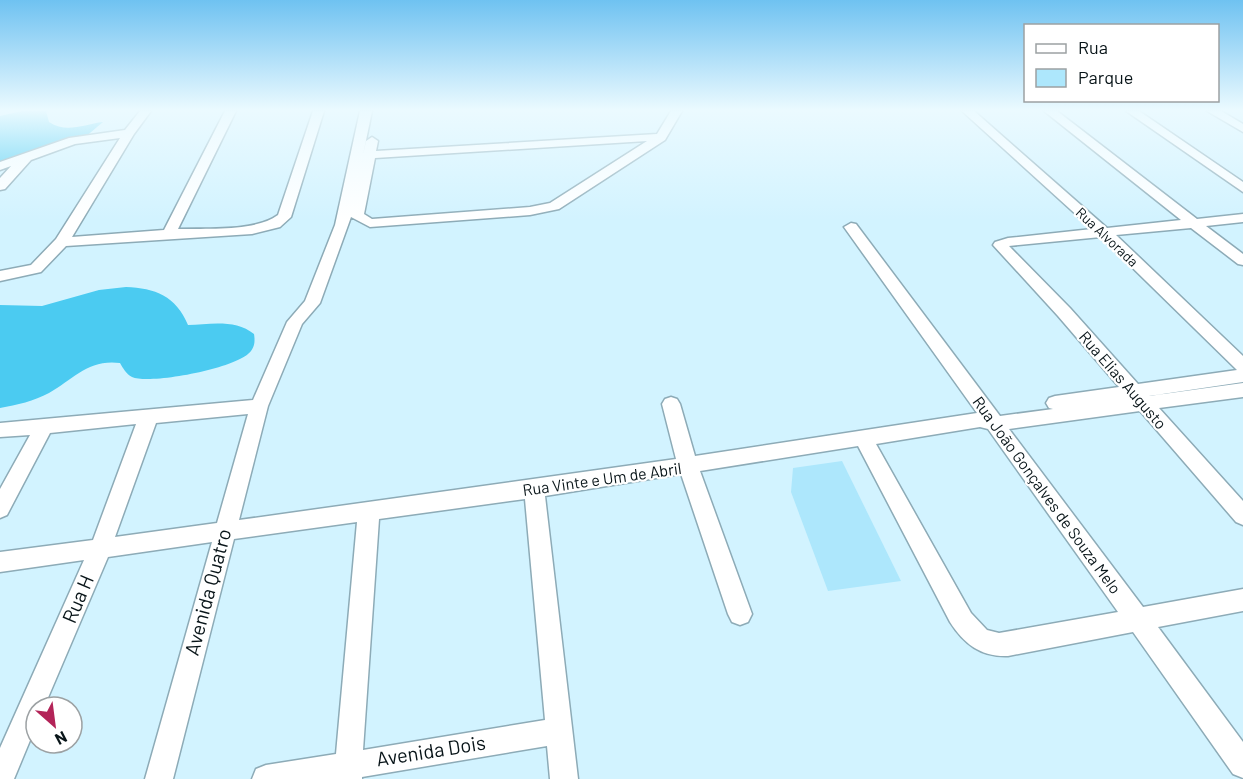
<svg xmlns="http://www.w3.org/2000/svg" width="1243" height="779" font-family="Barlow,sans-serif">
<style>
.green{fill:#ade7fc}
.forest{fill:#4bcbf1}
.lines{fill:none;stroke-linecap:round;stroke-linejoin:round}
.minor-casing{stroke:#8dabb7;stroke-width:3}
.minor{fill:#fff;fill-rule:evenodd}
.labels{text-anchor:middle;stroke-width:4.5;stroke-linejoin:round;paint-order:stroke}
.far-street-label{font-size:14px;fill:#081418;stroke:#fff}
.street-label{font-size:16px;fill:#081418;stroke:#fff}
.near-street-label{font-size:20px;fill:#081418;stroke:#fff}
</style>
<rect width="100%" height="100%" fill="#d2f3ff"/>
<!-- green -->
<polygon class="green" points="842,461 901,581 828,591 791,492 793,468"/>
<!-- forest -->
<g class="forest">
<path d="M 22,111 L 46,111 L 49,122 C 67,134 84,124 103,122 L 84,138 L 0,169 L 0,116 Z"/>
<path d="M 126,287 C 155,288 176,296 188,325 C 210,324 236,319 254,334 C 255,340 255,346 251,351 C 239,368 150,385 132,377 C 126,374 123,368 120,363 C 88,359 74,379 49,393 C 34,401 17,405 0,408 L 0,305 L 42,306 L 99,290 Z"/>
</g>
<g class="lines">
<!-- minor casing -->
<g class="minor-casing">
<g id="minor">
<path d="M 140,111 L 151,111 L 134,134 L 72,237 L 164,230 L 225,111 L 236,111 L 178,229 C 207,228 255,232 278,215 L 313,111 L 324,111 L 291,217 L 280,227 L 252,234 L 66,246 L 41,272 L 0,281 L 0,271 L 31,265 L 56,239 L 120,138 L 75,144 L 31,160 L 5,189 L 0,190 L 0,178 L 11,166 L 0,170 L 0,162 L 69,138 L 125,130 Z"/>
<path d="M 360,111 L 372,111 L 363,155 L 366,141 L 372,137 L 378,141 L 376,151 L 657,134 L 671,111 L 682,111 L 665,140 L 559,209 L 530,215 L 370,227 L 351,217 L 320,303 L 302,324 L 268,406 L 239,520 L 676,459 L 662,404 L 665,399 L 671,397 L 677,399 L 680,404 L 695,456 L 977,413 L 844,227 L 851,223 L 856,224 L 1000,416 L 1053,409 L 1049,408 L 1046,403 L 1049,398 L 1055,396 L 1119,387 L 1058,316 L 993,245 L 995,242 L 1008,238 L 1092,229 L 962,111 L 974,111 L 1107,228 L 1181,220 L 1044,111 L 1057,111 L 1197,219 L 1243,214 L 1243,222 L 1206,226 L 1243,254 L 1243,265 L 1238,264 L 1191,228 L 1116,235 L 1243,356 L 1243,382 L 1149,396 L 1243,383 L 1243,397 L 1159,408 L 1243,501 L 1243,525 L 1236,522 L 1140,411 L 1009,429 L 1143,607 L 1243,589 L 1243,611 L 1158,627 L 1243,742 L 1243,778 L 1233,774 L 1133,632 L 1008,656 C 981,657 964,644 950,622 L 858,446 L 700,471 L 752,614 L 748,622 L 740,625 L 732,622 L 728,614 L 681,474 L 545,496 L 578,779 L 550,779 L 547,746 L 362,777 L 362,779 L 252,779 L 256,769 L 266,765 L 336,754 L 357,522 L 234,539 L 173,779 L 145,779 L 212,542 L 108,557 L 44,707 L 36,707 L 36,726 L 14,779 L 0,779 L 0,748 L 84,560 L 0,572 L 0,552 L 93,540 L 136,424 L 50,433 L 7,515 L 0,518 L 0,489 L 30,435 L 0,437 L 0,423 L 253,400 L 287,322 L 305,301 L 335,225 ZM 647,141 L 550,203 L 530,207 L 372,219 L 364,214 L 375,158 ZM 1101,237 L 1237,370 L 1138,384 L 1070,308 L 1009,246 ZM 248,414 L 217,523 L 115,537 L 156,423 ZM 980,427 L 988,429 L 1118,612 L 999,633 L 987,630 L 971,613 L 876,444 ZM 525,499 L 545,720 L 363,750 L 379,519 Z"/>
<polygon points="1126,111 1139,111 1243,182 1243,192"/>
<polygon points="1207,111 1221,111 1243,124 1243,132"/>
</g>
</g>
<!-- minor -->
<use href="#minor" class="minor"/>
</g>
<!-- sky -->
<linearGradient id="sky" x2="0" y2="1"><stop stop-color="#6fc2f1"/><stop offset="0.5" stop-color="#ebfaff"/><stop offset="1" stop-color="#ebfaff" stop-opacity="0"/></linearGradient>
<rect width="1243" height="220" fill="url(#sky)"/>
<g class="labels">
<!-- far-street labels -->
<g class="far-street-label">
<text transform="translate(1107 237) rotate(43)" y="5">Rua Alvorada</text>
</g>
<!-- street labels -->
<g class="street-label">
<text transform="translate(1123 380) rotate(49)" y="6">Rua Elias Augusto</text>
<text transform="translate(602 479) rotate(-8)" y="6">Rua Vinte e Um de Abril</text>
<text transform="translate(1047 495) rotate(54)" y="6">Rua João Gonçalves de Souza Melo</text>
</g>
<!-- near-street labels -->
<g class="near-street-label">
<text transform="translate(208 592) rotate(-75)" y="7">Avenida Quatro</text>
<text transform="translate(78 599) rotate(-67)" y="7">Rua H</text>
<text transform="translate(431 751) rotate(-9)" y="7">Avenida Dois</text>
</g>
</g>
<!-- legend -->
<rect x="1024" y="24" width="195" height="78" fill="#ffffff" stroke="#9ca1a3" stroke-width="1.5"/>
<rect x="1036" y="44" width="30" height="9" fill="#ffffff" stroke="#9ca1a3" stroke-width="1.5"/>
<text x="1078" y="54" font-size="18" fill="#081418">Rua</text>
<rect x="1036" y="69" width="30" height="18" fill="#ade7fc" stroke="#9ca1a3" stroke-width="1.5"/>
<text x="1078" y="84" font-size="18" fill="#081418">Parque</text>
<!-- north arrow -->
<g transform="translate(54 725) rotate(152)"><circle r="28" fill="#ffffff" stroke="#9ca1a3" stroke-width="1.5"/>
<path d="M0-4.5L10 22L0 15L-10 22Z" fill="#b32458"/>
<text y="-9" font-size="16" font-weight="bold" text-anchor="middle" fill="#081418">N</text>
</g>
</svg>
